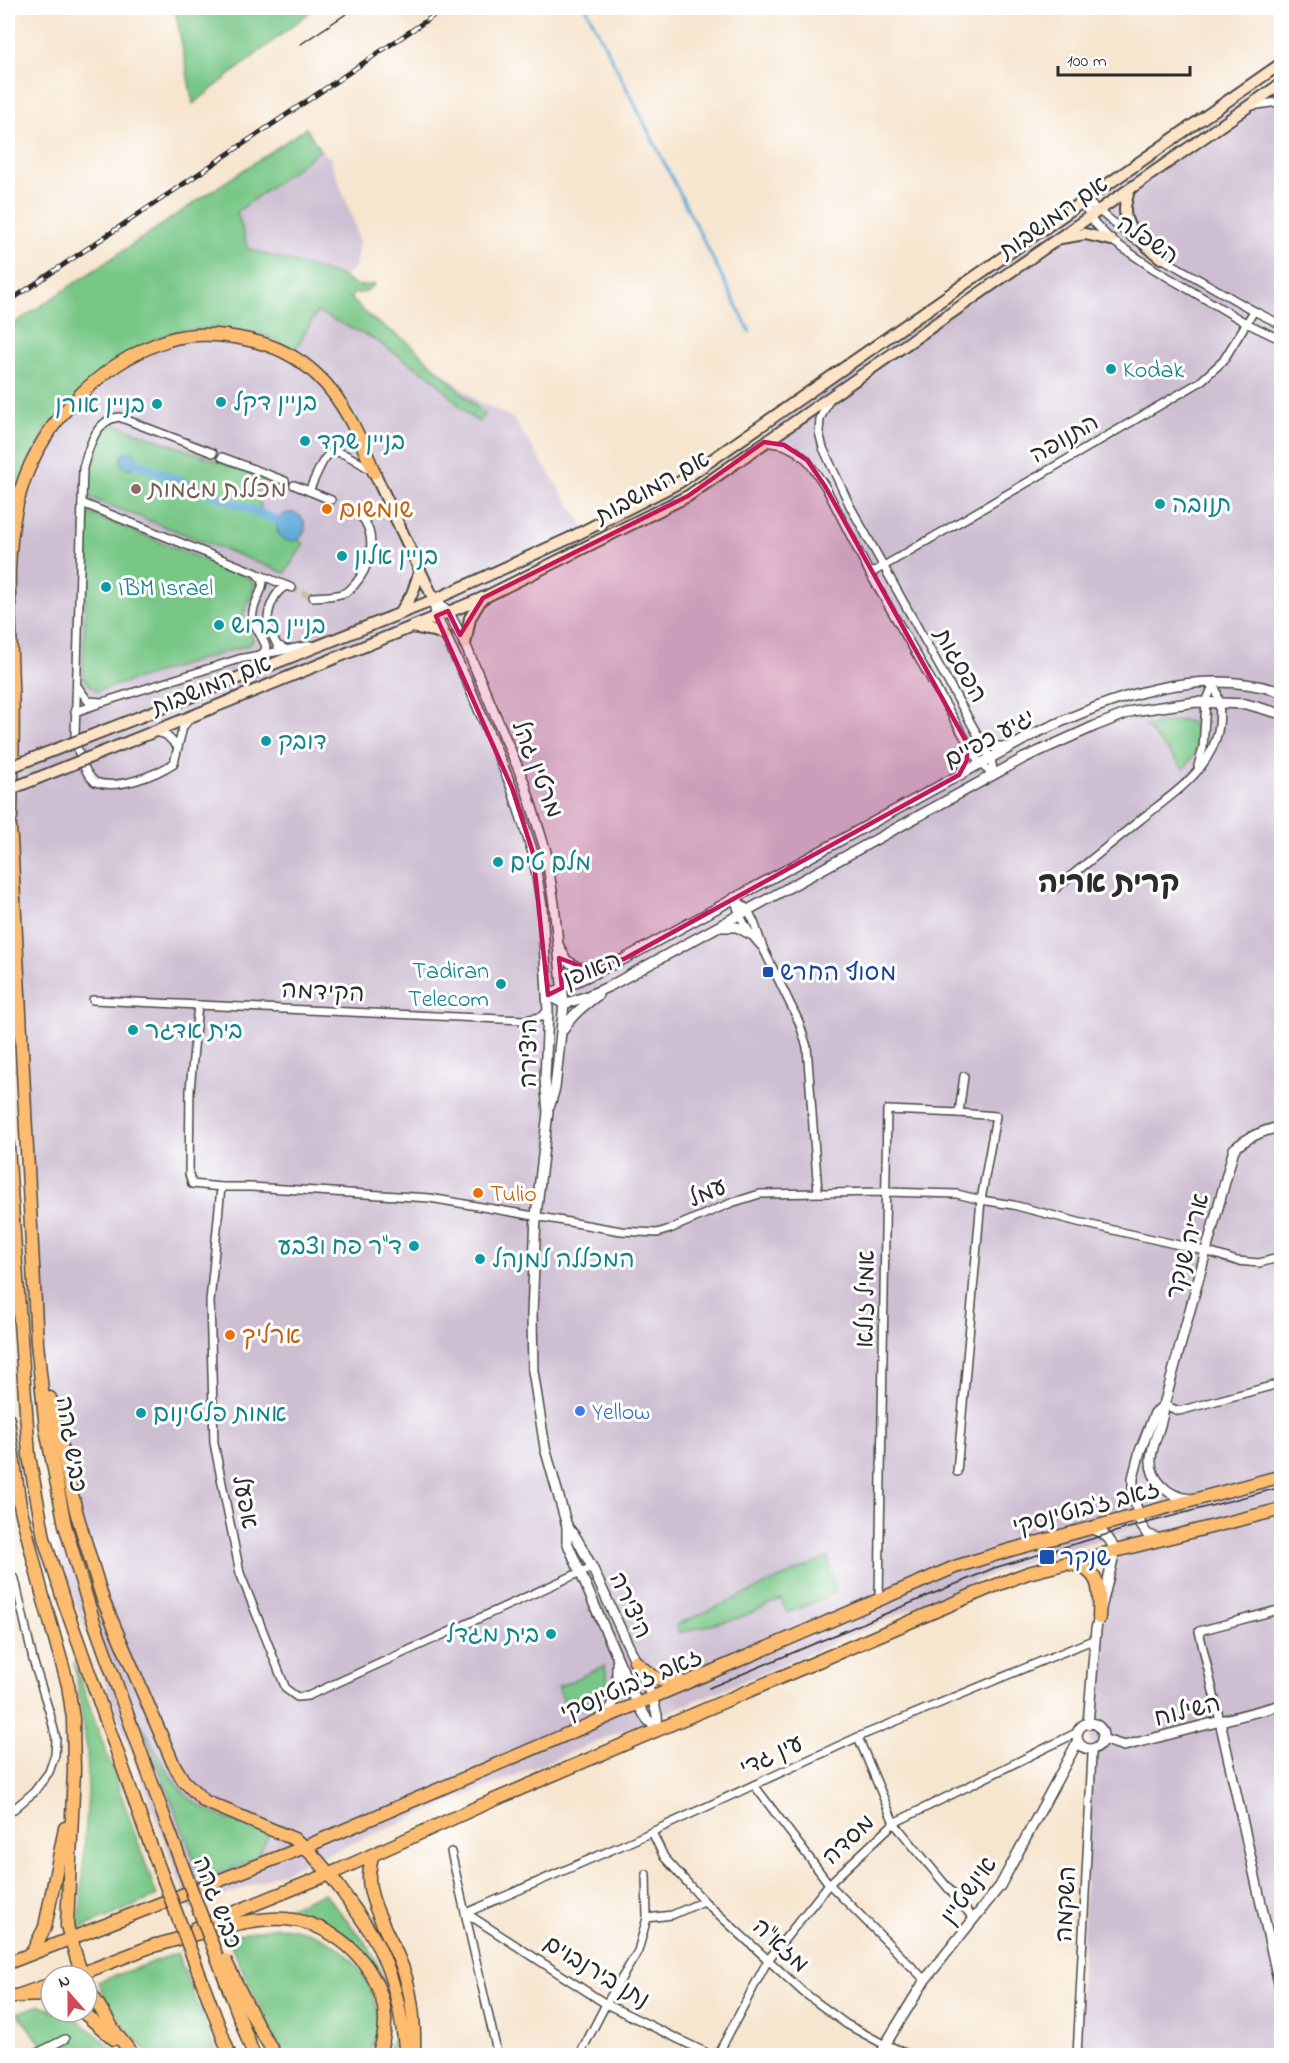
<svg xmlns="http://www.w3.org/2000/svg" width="1289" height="2063" font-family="'Indie Flower','Playpen Sans Hebrew',sans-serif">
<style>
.industrial{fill:#cdbed2}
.green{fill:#78c787;stroke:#527959;stroke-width:1.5}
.water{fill:#62acda;stroke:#466c82;stroke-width:1.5}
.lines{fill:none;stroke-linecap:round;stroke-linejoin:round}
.stream{stroke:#62acda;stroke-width:3}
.canal{stroke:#62acda;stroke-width:9}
.minor-tunnel{stroke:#cdc0ae;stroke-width:7;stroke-dasharray:7 3.5;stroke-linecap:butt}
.minor-casing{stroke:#494744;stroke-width:10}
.tertiary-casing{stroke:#494744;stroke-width:12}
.secondary-casing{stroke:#494744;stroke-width:14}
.primary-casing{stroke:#494744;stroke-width:15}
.trunk-casing{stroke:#494744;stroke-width:15}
.minor{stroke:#fff;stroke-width:7}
.tertiary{stroke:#fff;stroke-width:9}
.secondary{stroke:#fee4c6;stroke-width:10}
.primary{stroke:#fdbc70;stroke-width:12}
.trunk{stroke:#fdbc70;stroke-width:12}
.tram{stroke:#2b2b2b;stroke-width:1.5}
.rail-casing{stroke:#2b2b2b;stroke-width:5}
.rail{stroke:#fff;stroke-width:3;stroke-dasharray:9;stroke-linecap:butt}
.secondary-bridge-casing{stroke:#494744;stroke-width:14;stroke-linecap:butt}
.trunk-bridge-casing{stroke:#494744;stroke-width:15;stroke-linecap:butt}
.secondary-bridge{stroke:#fee4c6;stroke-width:10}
.trunk-bridge{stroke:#fdbc70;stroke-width:12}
.marked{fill:#c2185b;fill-opacity:0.2;stroke:#c2185b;stroke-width:4.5;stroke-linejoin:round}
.culture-dot{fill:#0f9aa8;stroke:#fff;stroke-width:2}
.education-dot{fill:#8d6e63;stroke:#fff;stroke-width:2}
.food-dot{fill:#e8710a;stroke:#fff;stroke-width:2}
.transit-dot{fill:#1a4fb4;stroke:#fff;stroke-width:2}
.shop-dot{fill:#3f7fe0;stroke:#fff;stroke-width:2}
.labels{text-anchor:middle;stroke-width:6;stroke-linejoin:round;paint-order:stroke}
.street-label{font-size:24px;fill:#2b2b2b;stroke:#fff}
.culture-label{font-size:24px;fill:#0d838f;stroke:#fff;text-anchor:start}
.education-label{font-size:24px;fill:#785e54;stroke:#fff;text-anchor:start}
.food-label{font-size:24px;fill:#c56008;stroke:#fff;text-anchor:start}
.transit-label{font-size:24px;fill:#164399;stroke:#fff;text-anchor:start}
.shop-label{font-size:24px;fill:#366cbe;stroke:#fff;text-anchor:start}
.district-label{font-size:30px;font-weight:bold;fill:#2b2b2b;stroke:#fff}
</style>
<rect width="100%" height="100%" fill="#fff"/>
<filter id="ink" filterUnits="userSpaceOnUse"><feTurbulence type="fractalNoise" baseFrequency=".0167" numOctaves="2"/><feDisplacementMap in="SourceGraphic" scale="12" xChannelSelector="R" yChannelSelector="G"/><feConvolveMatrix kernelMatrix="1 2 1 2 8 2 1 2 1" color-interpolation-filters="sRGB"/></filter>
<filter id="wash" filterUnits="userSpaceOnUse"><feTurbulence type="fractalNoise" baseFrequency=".008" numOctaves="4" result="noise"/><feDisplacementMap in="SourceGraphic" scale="24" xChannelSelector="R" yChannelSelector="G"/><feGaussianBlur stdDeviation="1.35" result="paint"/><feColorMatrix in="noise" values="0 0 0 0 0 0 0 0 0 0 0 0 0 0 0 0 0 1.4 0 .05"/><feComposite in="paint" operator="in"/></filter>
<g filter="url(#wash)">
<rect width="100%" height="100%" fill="#f6e5cf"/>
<!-- industrial -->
<g class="industrial">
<polygon points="1281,71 1281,2055 1077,2055 1092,1749 1088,1724 1099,1639 1120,1535 1235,1504 1118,1534 998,1571 796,1659 191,1910 59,1560 8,984 8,491 121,339 319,304 376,331 435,366 478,401 512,418 518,426 589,534 687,488"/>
<polygon points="320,150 330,158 356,228 359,242 355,267 343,277 248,249 236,212"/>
</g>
<!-- green -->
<g class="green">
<polygon points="175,8 315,8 193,104"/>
<path d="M 306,128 L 320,150 L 237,212 L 248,249 L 343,277 C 353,287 362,287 375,284 L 365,292 L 353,294 L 350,298 L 372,319 L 408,342 L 483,413 L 485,416 L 478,421 L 469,416 L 434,379 L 372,338 L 317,312 L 295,350 L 261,334 L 223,328 L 184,330 L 156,338 L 46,429 L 8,531 L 8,328 Z"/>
<polygon points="114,424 264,478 258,492 262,512 304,544 285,573 88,497 87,465 105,429"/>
<polygon points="88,513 251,579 255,587 243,615 253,640 251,644 98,691 88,684 83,675"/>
<path d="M 1183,720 C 1209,727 1196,755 1184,769 L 1145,726 Z"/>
<polygon points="8,1515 14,1569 8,1570"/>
<polygon points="828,1557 835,1593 788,1613 781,1599 742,1617 679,1633 676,1625"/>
<polygon points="74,1662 157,1896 79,1929 88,1793 87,1750"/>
<path d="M 604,1666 C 616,1695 591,1703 569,1713 L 558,1687 Z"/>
<path d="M 142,1725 C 154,1746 170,1783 189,1798 C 212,1816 242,1825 269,1835 L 255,1860 L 202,1879 Z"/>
<path d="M 324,1893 L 368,1946 L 378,1965 L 385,1987 C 355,1939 333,1911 272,1914 Z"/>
<path d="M 275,1927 C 294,1928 311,1931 328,1941 C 365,1961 394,2018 367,2055 L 286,2055 L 276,2042 L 227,1936 Z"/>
<path d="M 177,1953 L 218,2055 L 150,2055 C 130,2033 110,2010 98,1982 Z"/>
<polygon points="40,2005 51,2008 51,2012 65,2012 91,2030 120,2055 50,2055 17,2013"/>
<polygon points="396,2030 400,2055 386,2056"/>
</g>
<!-- water -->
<g class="water">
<circle cx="129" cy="460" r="8"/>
<circle cx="291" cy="527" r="14"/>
</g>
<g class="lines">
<!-- stream -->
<polyline class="stream" points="586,8 750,332"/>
<!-- canal -->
<polyline class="canal" points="136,463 278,521"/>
</g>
</g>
<g filter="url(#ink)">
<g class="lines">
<!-- minor-tunnel -->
<g class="minor-tunnel">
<polyline points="331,500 352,508"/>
<polyline points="292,588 313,597"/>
</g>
<!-- minor casing -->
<g class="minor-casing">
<g id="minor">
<polyline points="1251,106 1277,102 1282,103"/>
<polyline points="1085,201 1089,217 1111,240 1154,269 1246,323 1282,340"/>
<path d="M 1085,201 C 1104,212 1118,229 1137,241"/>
<polyline points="1158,256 1254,311 1282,325"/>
<polyline points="829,400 820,419 819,432 823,448 850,506 991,759 994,775"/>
<polyline points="764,442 784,445 796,451 807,460 825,486 870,574 977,759 980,764 994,775"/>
<polyline points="222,457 285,481"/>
<polyline points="294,485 331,500"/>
<path d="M 309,491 C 329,447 327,441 371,470"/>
<path d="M 82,503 L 256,573 L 263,581 C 263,593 250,607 253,619 C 255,629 263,637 266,647 L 264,652 L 260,655"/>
<polyline points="258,574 292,588"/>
<polyline points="870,574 1200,382 1223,361 1254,311"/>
<path d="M 313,597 C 323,596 337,597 346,592 C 354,588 360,578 364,571 C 375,548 374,524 352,508"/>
<path d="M 285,649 L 277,645 C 274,638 269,630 268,623 C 267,610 275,590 287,586"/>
<polyline points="78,687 88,701 103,702 239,659 311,645"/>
<polyline points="75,712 98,704"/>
<path d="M 191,717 L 183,727 L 174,763 C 154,776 118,790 95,782 C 82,770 78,752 75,736 L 83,468 C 89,447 95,420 119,417 L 213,453"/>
<polyline points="156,732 166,735 178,747"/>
<polyline points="1198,766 1203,748 1206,702 1214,683"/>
<path d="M 1055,889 C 1083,866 1112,843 1140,820 C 1165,800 1198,779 1212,749 C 1222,727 1222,705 1214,683"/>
<polyline points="734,897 748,910 754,922 763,948 799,1022 807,1047 818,1192"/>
<path d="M 734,897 C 739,918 748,933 763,948"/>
<polyline points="93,1000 524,1020 541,1017 548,1011"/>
<polyline points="198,1005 190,1090 189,1174 192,1184 221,1187 251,1187 430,1198 621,1231 657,1233 670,1229 731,1203 760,1194 886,1192 957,1194 981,1200 1013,1205 1078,1222 1205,1251 1237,1261 1259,1263 1282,1257"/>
<polyline points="221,1187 210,1302 214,1443 240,1573 286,1689 297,1697 308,1696 592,1567"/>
<polyline points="1164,1405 1179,1411 1282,1383"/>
<polyline points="957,1472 981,1200 996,1116 959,1113"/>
<polyline points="8,1579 15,1579 33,1660 50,1714 56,1738 55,1755 49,1772 34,1792 8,1814"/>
<polyline points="879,1599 887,1110 959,1113 964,1076"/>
<polyline points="1220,1721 1199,1631 1282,1609"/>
<polyline points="858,1737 894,1823 973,1918"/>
<polyline points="754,1785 829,1884 925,1980"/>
<polyline points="652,1832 664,1857 704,1901 803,1992 846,2024 885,2045"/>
<polyline points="451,1852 498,2056"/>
<polyline points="646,1874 647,1918"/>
<polyline points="466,1913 632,1841 858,1737 1095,1639"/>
<polyline points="466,1913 606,2004 713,2056"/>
<polyline points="31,2056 65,2039"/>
<polyline points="579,2056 606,2004 638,1951 647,1918 672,1915 704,1901"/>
<polyline points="717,2056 768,1960 829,1884 894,1823 1078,1732"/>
<polyline points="1077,2056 1092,1754"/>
</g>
</g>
<!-- tertiary casing -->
<g class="tertiary-casing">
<g id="tertiary">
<polyline points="434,600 436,616 467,681 512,788 533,853 542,906 548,1011 545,1079 548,1112 536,1215 532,1314 533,1371 545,1448 567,1526 567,1542 637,1703 647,1719 658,1730"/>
<polyline points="434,600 448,611 465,644 524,782 546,852 554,904 564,1004 555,1088 550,1105"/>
<polyline points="980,738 995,747 1008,747"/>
<polyline points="960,775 967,760 967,743"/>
<polyline points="722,927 737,927 750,934"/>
<polyline points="560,948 566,960 579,968 602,966"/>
<polyline points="548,995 564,1004 585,997 610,986 1024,758 1095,726 1133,711 1196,702 1246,704 1282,714"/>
<path d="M 548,995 L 624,959 L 1036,733 C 1114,697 1195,665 1282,692"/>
<path d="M 564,1029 C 571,1015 585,1005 598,995"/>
<path d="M 1191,1499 C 1179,1498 1169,1494 1161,1485 C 1137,1460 1163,1434 1164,1405 L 1234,1149 C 1249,1136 1263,1131 1282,1126"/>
<polyline points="567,1526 577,1539 592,1567 652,1697 657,1715 658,1730"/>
<polyline points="1159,1539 1147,1534 1141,1525 1133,1494 1133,1478 1140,1451 1155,1413 1164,1405"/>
<polyline points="609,1715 617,1684 617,1663"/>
<polyline points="1220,1721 1282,1997"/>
<circle cx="1090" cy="1736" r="13"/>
<path d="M 1088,1724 L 1096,1629 L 1115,1551 C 1110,1538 1105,1533 1091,1528"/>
<polyline points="1102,1739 1124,1746 1282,1705"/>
<polyline points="885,2045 910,2056"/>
<polyline points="881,2056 885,2045 925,1980 1000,1886 1078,1741"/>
</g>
</g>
<!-- secondary casing -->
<g class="secondary-casing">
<g id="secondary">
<path d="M 1129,190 C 1128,195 1125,203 1125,209 C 1124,231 1146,245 1161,258"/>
<polyline points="1061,238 1085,234 1111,240"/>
<polyline points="374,472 434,600"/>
<polyline points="400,613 412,594 420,571"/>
<polyline points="412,627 435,631 446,636"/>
<polyline points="465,644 470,618 482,598"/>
<polyline points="142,716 434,600 570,538 680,482 1282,63"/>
<polyline points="148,734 483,598 688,496 1282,83"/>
</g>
</g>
<!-- primary casing -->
<g class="primary-casing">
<g id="primary">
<path d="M 1070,1564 C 1102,1569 1100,1592 1099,1618"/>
<path d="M 635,1661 C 649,1675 662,1685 682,1682"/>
<polyline points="196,1928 339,1870 480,1806 989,1588 1028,1573 1282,1509"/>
<polyline points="8,1963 305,1847 955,1567 1010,1550 1282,1476"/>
<polyline points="75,1976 155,1945"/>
<polyline points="8,1999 51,1984"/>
</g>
</g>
<!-- trunk casing -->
<g class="trunk-casing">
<g id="trunk">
<polyline points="8,808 11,839 37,1343 46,1429 65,1525 78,1570 93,1619 167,1825"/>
<path d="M 11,817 C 12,773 14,729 12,685 C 11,626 3,562 17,504 C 34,430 96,364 168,340 C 194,332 222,334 249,340 C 273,345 298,357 317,375 C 344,400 360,438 374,472"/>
<polyline points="8,1145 29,1456 44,1538 64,1602 146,1833"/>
<path d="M 50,1398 L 76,1511 L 103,1600 L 173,1763 L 183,1780 L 204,1801 L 294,1839 C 314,1853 330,1874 344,1894 C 355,1910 368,1926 377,1944 C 395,1979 402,2017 406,2056"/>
<polyline points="8,1419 20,1506 42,1593 68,1685 73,1719 74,1771 67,1926 82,1976"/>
<path d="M 372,1855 C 371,1863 369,1871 369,1878 C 369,1905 394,1943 403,1969 C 413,1997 415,2026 414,2056"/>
<path d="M 146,1948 C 184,1938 233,1921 271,1919 C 315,1916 356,1943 375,1981 C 387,2004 389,2032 377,2056"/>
<polyline points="32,1953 45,1927 65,1828"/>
<polyline points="87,1987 117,2035 134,2056"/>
<polyline points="242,1995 260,2030 276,2056"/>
<polyline points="15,1996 51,1995"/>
<polyline points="232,1997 254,2056"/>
<polyline points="211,2005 230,2056"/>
<polyline points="83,2012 114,2039"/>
</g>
</g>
<!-- minor -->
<use href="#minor" class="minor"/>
<!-- tertiary -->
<use href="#tertiary" class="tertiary"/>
<!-- secondary -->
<use href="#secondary" class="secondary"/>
<!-- primary -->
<use href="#primary" class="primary"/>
<!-- trunk -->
<use href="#trunk" class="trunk"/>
<!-- tram -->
<g class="tram">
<polyline points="301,44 355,8"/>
<polyline points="709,1688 994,1568 1135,1526 1282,1487"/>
</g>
<!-- rail casing -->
<g class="rail-casing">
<polyline id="rail" points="8,302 445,8"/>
</g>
<!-- rail -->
<use href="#rail" class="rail"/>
<!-- secondary-bridge casing -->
<g class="secondary-bridge-casing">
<g id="secondary-bridge">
<polyline points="8,768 142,716"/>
<polyline points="8,790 148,734"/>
</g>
</g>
<!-- trunk-bridge casing -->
<g class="trunk-bridge-casing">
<g id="trunk-bridge">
<polyline points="167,1825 232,1997"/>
<polyline points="146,1833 211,2005"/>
<polyline points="225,1960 242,1995"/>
</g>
</g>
<!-- secondary-bridge -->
<use href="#secondary-bridge" class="secondary-bridge"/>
<!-- trunk-bridge -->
<use href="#trunk-bridge" class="trunk-bridge"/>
</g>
</g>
<!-- marked area -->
<path class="marked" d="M 764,442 L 784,445 L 807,460 L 825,486 L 967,743 L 967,760 L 959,775 L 624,959 L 588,969 L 559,958 L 562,988 L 548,995 L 533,853 L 512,788 L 436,616 L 448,611 L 460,635 L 483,598 L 688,496 Z"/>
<!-- markers -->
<g class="culture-dot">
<circle cx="1111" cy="369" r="6"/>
<circle cx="221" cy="402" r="6"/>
<circle cx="157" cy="404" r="6"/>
<circle cx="305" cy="441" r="6"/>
<circle cx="1160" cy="504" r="6"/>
<circle cx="342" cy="556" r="6"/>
<circle cx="106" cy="587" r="6"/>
<circle cx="219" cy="625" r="6"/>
<circle cx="266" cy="741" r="6"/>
<circle cx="498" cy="862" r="6"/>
<circle cx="501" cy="984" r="6"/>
<circle cx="133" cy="1030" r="6"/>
<circle cx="414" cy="1246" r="6"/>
<circle cx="480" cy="1259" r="6"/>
<circle cx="141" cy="1413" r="6"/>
<circle cx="551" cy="1634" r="6"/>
</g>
<circle class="education-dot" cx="136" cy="489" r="6"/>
<g class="food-dot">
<circle cx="327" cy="509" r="6"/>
<circle cx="478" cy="1193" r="6"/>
<circle cx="230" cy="1335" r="6"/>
</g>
<g class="transit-dot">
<rect x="762" y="966" width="12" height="12" rx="3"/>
<rect x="1039" y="1549" width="16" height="16" rx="3"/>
</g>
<circle class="shop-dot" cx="580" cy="1411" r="6"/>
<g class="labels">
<!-- street labels -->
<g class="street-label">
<text transform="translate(1053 217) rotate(-35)" y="8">אם המושבות</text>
<text transform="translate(1148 239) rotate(34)" y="8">השפלה</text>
<text transform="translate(1064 438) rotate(-30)" y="8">התנופה</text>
<text transform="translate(652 487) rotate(-29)" y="8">אם המושבות</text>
<text transform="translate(961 665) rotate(60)" y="8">הפסגות</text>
<text transform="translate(211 685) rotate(-22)" y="8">אם המושבות</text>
<text transform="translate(989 738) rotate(-28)" y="8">יגיע כפיים</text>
<text transform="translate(538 769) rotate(69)" y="8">מרטין גהל</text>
<text transform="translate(592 969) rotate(-22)" y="8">האופן</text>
<text transform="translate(323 991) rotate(3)" y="8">הקידמה</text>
<text transform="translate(528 1053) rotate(-89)" y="8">היצירה</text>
<text transform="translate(707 1192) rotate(-23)" y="8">עמל</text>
<text transform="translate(1187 1246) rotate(-75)" y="8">אריה שנקר</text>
<text transform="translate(865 1299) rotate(-89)" y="8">אמיל זולא</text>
<text transform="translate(72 1444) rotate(81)" y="8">כביש גהה</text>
<text transform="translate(246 1502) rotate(79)" y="8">אפעל</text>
<text transform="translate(1086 1507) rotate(-15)" y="8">זאב ז'בוטינסקי</text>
<text transform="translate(631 1605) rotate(66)" y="8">היצירה</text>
<text transform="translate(631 1684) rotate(-23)" y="8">זאב ז'בוטינסקי</text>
<text transform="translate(1187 1710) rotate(-14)" y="8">השילוח</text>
<text transform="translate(771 1755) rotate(-25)" y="8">עין גדי</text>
<text transform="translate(848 1839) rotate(-43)" y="8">מסדה</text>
<text transform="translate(968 1890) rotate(-54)" y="8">אינשטיין</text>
<text transform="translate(218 1902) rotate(69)" y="8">כביש גהה</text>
<text transform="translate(1065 1904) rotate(-87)" y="8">השקמה</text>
<text transform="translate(781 1945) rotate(43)" y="8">מזא"ה</text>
<text transform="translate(597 1971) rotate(31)" y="8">נתן בירנבוים</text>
</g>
<!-- culture labels -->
<g class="culture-label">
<text x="1123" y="377">Kodak</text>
<text x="233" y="410">בניין דקל</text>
<text x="145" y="412" text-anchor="end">בניין אורן</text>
<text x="317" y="449">בניין שקד</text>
<text x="1172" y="512">תנובה</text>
<text x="354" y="564">בניין אלון</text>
<text x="118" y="595">IBM Israel</text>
<text x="231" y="633">בניין ברוש</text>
<text x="278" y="749">דובק</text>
<text x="510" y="870">מלם טים</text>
<text x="489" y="978" text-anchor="end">Tadiran<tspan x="489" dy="28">Telecom</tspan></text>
<text x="145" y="1038">בית אדגר</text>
<text x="402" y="1254" text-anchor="end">ד"ר פח וצבע</text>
<text x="492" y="1267">המכללה למנהל</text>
<text x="153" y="1421">אמות פלטינום</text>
<text x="539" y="1642" text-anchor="end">בית מגדל</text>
</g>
<!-- education labels -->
<g class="education-label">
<text x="148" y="497">מכללת מגמות</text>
</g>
<!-- food labels -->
<g class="food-label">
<text x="339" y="517">שומשום</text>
<text x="490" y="1201">Tulio</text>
<text x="242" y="1343">ארליך</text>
</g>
<!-- transit labels -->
<g class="transit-label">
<text x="780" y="980">מסוף החרש</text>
<text x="1060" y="1565">שנקר</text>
</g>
<!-- shop labels -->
<g class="shop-label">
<text x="592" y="1419">Yellow</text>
</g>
<!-- district labels -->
<g class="district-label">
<text x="1109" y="892">קרית אריה</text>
</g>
</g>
<!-- margin -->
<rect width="1289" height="2063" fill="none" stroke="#fff" stroke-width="30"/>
<!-- north arrow -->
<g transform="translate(69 1994) rotate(339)"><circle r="28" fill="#ffffff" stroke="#aaaaaa" stroke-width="1.5"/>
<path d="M0-4.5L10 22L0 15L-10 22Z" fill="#d1495b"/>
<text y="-9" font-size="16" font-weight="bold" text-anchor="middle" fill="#2b2b2b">N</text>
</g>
<!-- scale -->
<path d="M1058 66v9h132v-9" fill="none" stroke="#2b2b2b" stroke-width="3"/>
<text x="1067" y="66" font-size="18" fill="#2b2b2b" stroke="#ffffff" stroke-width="4.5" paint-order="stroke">100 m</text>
</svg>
